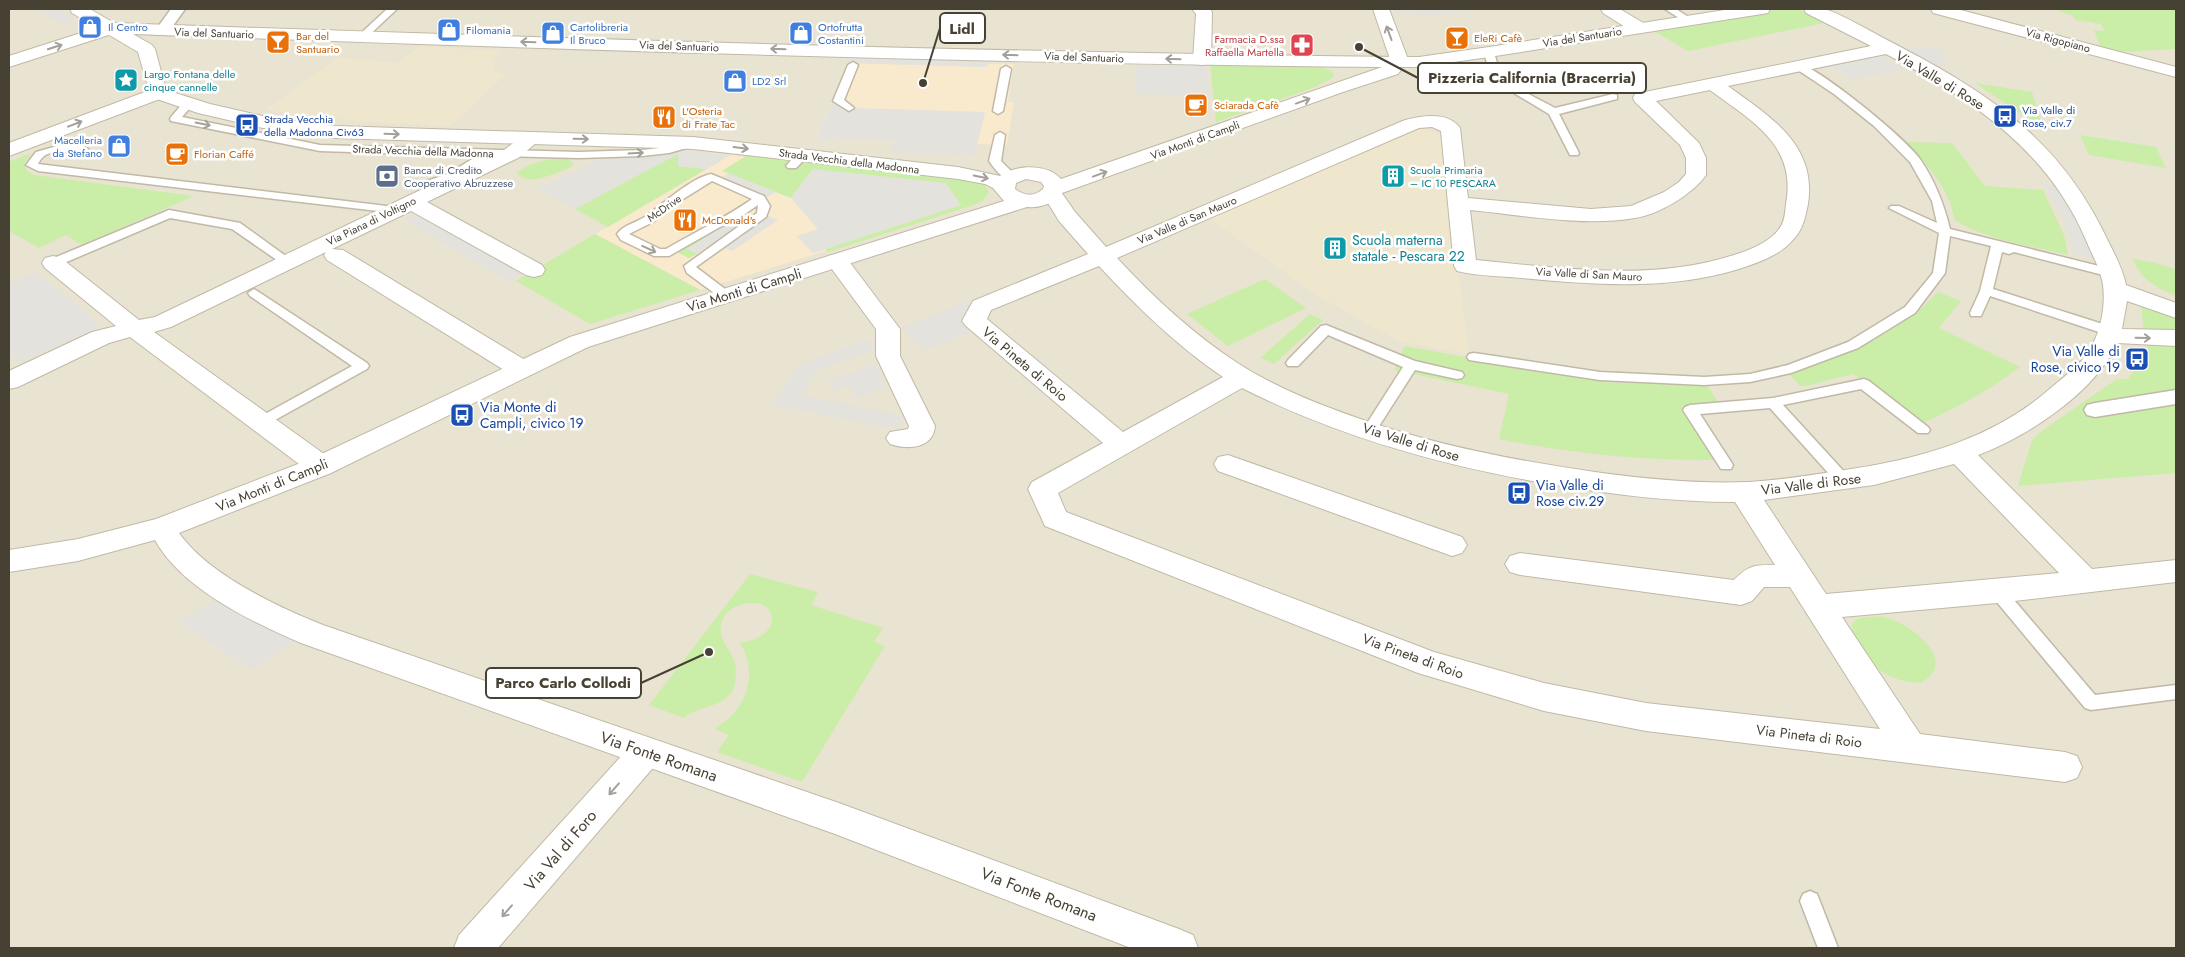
<svg xmlns="http://www.w3.org/2000/svg" width="2185" height="957" font-family="Jost,sans-serif">
<style>
.residential{fill:#e9e3d2}
.commercial{fill:#f9e9cd}
.education{fill:#efe7cd}
.green{fill:#caeea8}
.parking{fill:#e4e2dd}
.lines{fill:none;stroke-linecap:round;stroke-linejoin:round}
.service-casing{stroke:#c1b9a6;stroke-width:3}
.pedestrian-casing{stroke:#c1b9a6;stroke-width:3}
.minor-casing{stroke:#c1b9a6;stroke-width:2}
.tertiary-casing{stroke:#c1b9a6;stroke-width:2}
.service{fill:#fff;fill-rule:evenodd}
.pedestrian{fill:#fff;fill-rule:evenodd}
.minor{fill:#fff;fill-rule:evenodd}
.tertiary{fill:#fff;fill-rule:evenodd}
.oneway{stroke:#a3a099}
.labels{text-anchor:middle;stroke-width:5;stroke-linejoin:round;paint-order:stroke}
.far-shop-label{font-size:11px;fill:#366cbe;stroke:#fff;text-anchor:start}
.far-street-label{font-size:11px;fill:#474133;stroke:#fff}
.far-food-label{font-size:11px;fill:#c56008;stroke:#fff;text-anchor:start}
.far-health-label{font-size:11px;fill:#be3a42;stroke:#fff;text-anchor:end}
.far-culture-label{font-size:11px;fill:#0d838f;stroke:#fff;text-anchor:start}
.far-transit-label{font-size:11px;fill:#164399;stroke:#fff;text-anchor:start}
.far-service-label{font-size:11px;fill:#4e5e75;stroke:#fff;text-anchor:start}
.street-label{font-size:14px;fill:#474133;stroke:#fff}
.culture-label{font-size:14px;fill:#0d838f;stroke:#fff;text-anchor:start}
.transit-label{font-size:14px;fill:#164399;stroke:#fff;text-anchor:start}
.near-street-label{font-size:16px;fill:#474133;stroke:#fff}
.leader{fill:none;stroke:#474133;stroke-width:2}
.callout-dot{fill:#474133;stroke:#fff;stroke-width:2}
.callout{fill:#fff;stroke:#474133;stroke-width:2}
.callout-label{font-size:15px;text-anchor:middle;font-weight:bold;fill:#474133}
</style>
<rect width="100%" height="100%" fill="#f4f0e4"/>
<!-- residential -->
<rect class="residential" x="9" y="9" width="2167" height="939"/>
<!-- commercial -->
<g class="commercial">
<polygon points="848,63 987,67 988,64 1014,64 1008,102 1014,102 1007,145 816,139"/>
<polygon points="731,155 974,180 986,186 989,192 983,201 974,205 700,290 595,234"/>
</g>
<!-- education -->
<g class="education">
<polygon points="419,46 501,51 491,62 498,64 493,70 504,76 450,126 355,121 266,110 337,58 398,63"/>
<polygon points="1416,129 1428,130 1440,134 1469,354 1399,341 1318,296 1209,218"/>
</g>
<!-- green -->
<g class="green">
<polygon points="1780,9 1800,10 1824,23 1688,51 1652,30"/>
<polygon points="2054,9 2176,9 2176,49 2122,52 2101,48 2094,30 2104,31 2101,24 2076,20 2073,16"/>
<polygon points="1210,64 1320,67 1332,71 1334,77 1313,88 1216,122"/>
<polygon points="1975,83 2032,92 2041,122 2030,120"/>
<polygon points="2080,135 2156,147 2166,168 2089,155"/>
<path d="M 1907,142 L 1952,143 L 1985,186 L 2043,190 L 2064,235 L 2068,255 C 2036,247 1979,238 1954,219 C 1950,188 1926,165 1907,142 Z"/>
<polygon points="31,153 24,164 27,171 34,175 194,196 82,245 66,235 39,248 9,231 9,162"/>
<polygon points="678,153 679,166 706,169 608,227 575,209"/>
<polygon points="746,156 974,180 983,183 989,192 983,201 974,205 828,252 825,249 960,205 813,169 791,198 722,171"/>
<path d="M 566,158 L 574,163 L 571,167 C 558,172 528,188 517,173 C 531,161 548,159 566,158 Z"/>
<path d="M 757,204 L 762,210 L 738,227 L 728,223 L 688,249 L 697,254 L 689,258 L 675,251 C 689,243 702,233 716,226 C 731,219 748,223 759,208 Z"/>
<polygon points="595,234 700,290 590,324 516,281"/>
<path d="M 2133,259 L 2157,263 L 2176,270 L 2176,296 C 2157,288 2140,279 2133,259 Z"/>
<polygon points="1265,279 1306,308 1228,346 1187,314"/>
<path d="M 1938,292 L 1961,301 L 1939,328 L 2020,367 C 1988,391 1955,409 1918,425 L 1853,374 L 1802,387 L 1789,375 C 1831,358 1877,342 1915,314 C 1923,308 1930,299 1938,292 Z"/>
<polygon points="2141,306 2176,316 2176,332 2144,331"/>
<polygon points="1310,314 1323,320 1274,364 1260,358"/>
<polygon points="2145,343 2176,344 2176,473 2018,486 2032,440 2043,430 2117,379 2128,379 2149,348"/>
<path d="M 1405,346 L 1603,382 L 1708,386 L 1721,407 L 1688,409 L 1721,460 C 1646,461 1571,454 1499,439 L 1509,394 L 1394,370 Z"/>
<path d="M 750,574 L 818,592 L 811,605 L 883,628 L 874,642 L 885,646 L 802,782 L 717,752 L 729,735 L 714,729 C 745,712 760,675 740,643 C 755,641 781,630 769,610 C 765,604 759,603 752,603 C 732,603 714,619 723,640 C 726,647 731,653 734,660 C 737,667 736,680 734,687 C 727,708 698,705 684,718 L 649,705 Z"/>
<path d="M 1865,617 C 1871,617 1878,616 1884,617 C 1904,621 1951,652 1931,675 C 1928,678 1924,680 1921,683 C 1905,682 1890,679 1877,668 C 1871,663 1849,632 1852,625 C 1854,619 1859,618 1865,617 Z"/>
</g>
<!-- parking -->
<g class="parking">
<polygon points="53,9 59,9 76,19 61,24 41,12"/>
<polygon points="1394,9 1481,9 1439,15 1396,14"/>
<polygon points="1905,48 1944,49 1946,66 1939,66"/>
<polygon points="1878,55 1904,69 1852,79 1826,65"/>
<polygon points="851,56 989,60 987,67 848,63"/>
<polygon points="1136,65 1207,66 1208,95 1135,94"/>
<polygon points="832,102 843,102 853,108 985,112 975,155 890,152 894,141 816,139"/>
<polygon points="688,151 728,156 706,169 678,166 678,154 575,209 538,189 598,160"/>
<polygon points="813,169 946,183 961,205 813,253 797,236 818,229 791,198"/>
<polygon points="729,173 763,187 776,192 767,197 721,178"/>
<polygon points="2042,184 2059,185 2068,197 2095,259 2075,255 2064,219"/>
<polygon points="421,213 525,272 508,281 404,220"/>
<polygon points="766,215 778,220 732,251 720,246"/>
<polygon points="728,223 738,227 697,254 687,249"/>
<polygon points="36,272 102,326 20,363 9,353 9,283"/>
<polygon points="965,302 970,307 962,318 974,330 959,337 925,351 902,328"/>
<polygon points="868,339 876,349 816,371 800,395 906,416 898,430 771,404 801,364"/>
<polygon points="874,364 885,387 857,398 850,385 832,391 830,381"/>
<polygon points="216,599 294,641 252,670 179,622"/>
</g>
<g class="lines">
<!-- service casing -->
<g class="service-casing">
<g id="service">
<polygon points="387,9 397,9 365,39 359,39 359,35"/>
<polygon points="1665,9 1676,9 1693,20 1688,23 1685,22"/>
<path d="M 1489,49 C 1497,52 1496,66 1501,73 C 1514,89 1537,98 1555,108 L 1613,94 L 1617,95 L 1617,99 L 1559,114 L 1579,153 L 1578,155 L 1570,155 L 1549,114 L 1507,89 L 1494,77 L 1488,67 L 1484,52 Z"/>
<polygon points="853,62 858,65 844,100 854,108 849,111 833,101 848,65"/>
<path d="M 1798,63 C 1822,70 1905,138 1920,159 C 1935,181 1944,204 1950,229 L 2115,270 L 2117,273 L 2115,276 L 2111,277 L 2014,252 L 2009,254 L 2002,252 L 1993,289 L 2115,328 L 2117,331 L 2115,334 L 2105,334 L 1990,296 L 1981,316 L 1971,316 L 1970,313 L 1980,291 L 1991,246 L 1950,236 L 1945,273 L 1915,313 L 1858,348 L 1791,373 L 1750,382 L 1704,385 L 1600,380 L 1469,360 L 1467,357 L 1469,354 L 1474,353 L 1600,372 L 1704,377 L 1750,374 L 1788,365 L 1848,342 L 1905,307 L 1933,273 L 1939,233 L 1889,208 L 1891,206 L 1899,206 L 1937,223 L 1932,201 L 1910,162 L 1874,126 L 1834,94 L 1795,68 L 1793,66 Z"/>
<polygon points="1006,66 1011,69 1003,111 998,114 993,111 1001,69"/>
<polygon points="188,101 193,104 182,117 320,145 579,152 642,150 668,147 693,140 698,143 697,145 669,153 642,156 579,158 492,156 456,178 422,189 418,188 416,186 418,184 448,174 477,156 320,151 171,121 170,119 171,117 184,102"/>
<path d="M 1000,132 L 1005,135 L 1001,161 L 1017,177 L 1015,179 C 1003,182 995,169 989,161 L 995,135 Z"/>
<path d="M 61,145 L 83,146 L 88,149 C 77,160 48,141 38,164 L 395,207 L 401,210 L 395,213 L 38,171 L 26,165 L 36,152 Z"/>
<path d="M 804,152 L 809,155 L 796,168 L 788,168 L 786,166 C 791,160 797,153 804,152 Z"/>
<path d="M 711,174 L 764,196 L 770,206 L 766,217 L 696,267 L 729,292 L 731,295 L 729,298 L 721,298 L 687,273 L 684,266 L 757,213 L 758,205 L 736,220 L 720,227 L 669,256 L 654,256 L 621,240 L 617,234 C 624,224 637,223 646,216 C 663,204 691,178 711,174 ZM 712,181 L 752,199 C 725,218 695,232 666,249 L 660,249 L 629,234 L 653,222 L 672,206 Z"/>
<polygon points="169,210 240,223 294,262 292,265 284,265 232,229 170,218 57,266 49,266 47,263 49,260"/>
<polygon points="254,289 367,363 369,366 367,369 266,425 256,425 254,422 256,419 352,366 250,296 248,293"/>
<polygon points="1326,325 1415,361 1462,372 1464,375 1462,378 1457,379 1415,370 1374,434 1364,434 1362,431 1403,367 1328,335 1298,366 1288,366 1286,363 1288,360 1321,326"/>
<polygon points="1864,379 1869,381 1928,427 1930,430 1928,433 1918,433 1861,389 1783,405 1849,477 1852,481 1849,485 1844,486 1839,485 1770,408 1700,414 1733,465 1731,469 1721,469 1683,410 1685,407 1690,405 1773,398"/>
<polygon points="1997,585 2003,587 2095,695 2176,685 2176,699 2091,710 2085,708 1991,595 1989,591 1991,587"/>
<polygon points="1810,891 1817,894 1838,948 1818,948 1800,901 1803,894"/>
</g>
</g>
<!-- pedestrian casing -->
<g class="pedestrian-casing">
<g id="pedestrian">
<polygon points="171,9 185,9 167,34 157,34 155,31"/>
<polygon points="2176,390 2176,404 2095,417 2087,415 2084,410 2087,405 2095,403"/>
</g>
</g>
<!-- minor casing -->
<g class="minor-casing">
<g id="minor">
<polygon points="1192,9 1210,9 1212,12 1211,60 1208,64 1202,65 1196,64 1193,60 1196,14"/>
<polygon points="1373,9 1389,9 1409,62 1406,66 1400,67 1394,66 1391,62"/>
<polygon points="1601,9 1620,9 1645,24 1648,28 1645,32 1633,32 1603,13"/>
<path d="M 1804,9 C 1810,9 1817,8 1823,9 C 1835,10 1877,35 1891,42 C 1989,93 2061,139 2109,243 C 2116,257 2123,270 2126,285 L 2176,303 L 2176,318 L 2127,301 L 2122,329 L 2176,330 L 2176,346 L 2117,343 C 2095,393 2026,437 1978,455 L 2092,569 L 2176,560 L 2176,582 L 1997,603 L 1842,617 L 1920,734 L 2065,752 L 2077,756 L 2082,767 L 2077,778 L 2065,782 L 1646,731 L 1544,711 L 1418,673 L 1045,526 L 1028,489 L 1032,482 L 1103,443 L 966,326 L 962,321 L 973,301 L 1088,254 L 1059,221 L 1042,193 L 1045,189 L 1052,187 L 1059,189 L 1075,212 L 1106,247 L 1405,120 C 1422,116 1448,111 1460,128 L 1468,198 L 1591,209 L 1631,206 L 1664,192 L 1679,182 L 1686,174 L 1686,158 L 1680,145 L 1635,102 L 1633,98 L 1635,94 L 1871,46 L 1806,13 ZM 1886,54 C 1970,98 2047,149 2086,240 C 2091,253 2099,266 2102,280 C 2107,302 2101,332 2089,351 C 2080,365 2065,376 2052,387 C 1996,437 1924,458 1851,469 C 1818,474 1783,480 1749,482 C 1698,484 1646,479 1595,472 C 1518,461 1440,446 1366,421 C 1323,406 1278,389 1239,364 C 1194,335 1153,297 1117,258 L 1419,128 L 1432,127 L 1441,131 L 1454,266 L 1457,271 C 1478,276 1500,276 1521,278 C 1595,285 1670,291 1742,268 C 1760,262 1779,255 1792,241 C 1803,230 1805,218 1808,204 C 1817,144 1770,117 1728,86 ZM 1710,90 C 1751,121 1797,144 1786,204 C 1785,212 1785,222 1779,229 C 1770,242 1750,250 1734,255 C 1651,282 1562,268 1476,260 L 1470,210 C 1522,215 1583,227 1635,218 C 1658,215 1693,194 1706,175 L 1706,158 L 1699,143 L 1656,101 ZM 1099,266 C 1136,306 1177,346 1223,377 L 1123,432 L 987,319 L 991,310 ZM 1242,388 C 1337,436 1439,465 1544,483 C 1607,494 1671,502 1735,502 L 1775,565 C 1754,565 1749,565 1734,580 L 1520,553 L 1510,556 L 1505,564 L 1510,572 L 1520,575 L 1741,605 L 1752,601 L 1764,587 L 1790,587 L 1880,729 L 1646,703 L 1544,683 L 1434,652 L 1066,512 L 1058,493 ZM 1954,464 L 2059,573 L 1826,594 L 1764,500 L 1874,485 Z"/>
<polygon points="1931,9 1957,9 2176,67 2176,77 1933,13"/>
<polygon points="112,23 118,24 121,28 118,32 9,67 9,56"/>
<polygon points="158,87 165,89 167,93 165,97 9,156 9,143"/>
<polygon points="532,132 539,134 542,138 518,158 427,202 542,265 545,270 542,275 534,277 526,275 411,211 332,249 343,250 530,363 533,369 530,375 521,377 512,375 327,260 324,255 326,252 171,327 154,332 331,459 335,466 331,473 321,476 311,473 130,337 109,343 18,387 9,389 9,371 92,332 116,326 45,268 42,263 45,258 53,256 61,258 139,320 155,317 504,150 525,134"/>
<path d="M 837,254 L 845,256 L 900,329 L 900,356 L 935,426 C 933,449 908,450 890,444 L 886,438 L 890,432 L 908,429 L 909,426 L 876,356 L 876,329 L 826,261 L 829,256 Z"/>
<polygon points="1228,455 1462,537 1467,545 1462,553 1452,556 1218,471 1214,464 1218,457"/>
<polygon points="646,737 658,742 663,752 658,762 498,948 454,948 459,935 634,742"/>
</g>
</g>
<!-- tertiary casing -->
<g class="tertiary-casing">
<path id="tertiary" d="M 70,9 L 90,9 L 114,23 C 542,38 971,52 1400,57 L 1419,57 L 1489,47 L 1731,9 L 1770,9 L 1768,13 L 1762,14 L 1489,57 L 1419,67 L 1399,67 L 1401,70 L 1398,74 L 1343,92 L 1062,193 C 1054,204 1040,208 1027,207 L 588,347 L 331,473 L 179,533 C 209,575 276,606 323,625 L 839,803 L 1179,929 L 1193,935 L 1198,948 L 1131,948 L 835,834 L 301,643 C 252,622 182,589 155,540 L 78,561 L 9,572 L 9,550 L 78,539 L 156,519 L 311,459 L 570,337 L 1004,201 L 993,188 L 985,184 L 958,179 L 693,149 L 334,138 L 263,128 L 198,113 L 151,97 L 138,52 L 72,13 ZM 133,34 C 549,49 966,63 1382,67 L 1061,179 C 1048,164 1017,164 1000,176 L 958,167 L 693,137 L 334,126 L 263,116 L 210,104 L 166,90 L 155,49 L 152,45 ZM 1026,179 L 1041,182 L 1044,186 L 1043,189 C 1034,197 1024,196 1015,189 L 1016,183 Z"/>
</g>
<!-- service -->
<use href="#service" class="service"/>
<!-- pedestrian -->
<use href="#pedestrian" class="pedestrian"/>
<!-- minor -->
<use href="#minor" class="minor"/>
<!-- tertiary -->
<use href="#tertiary" class="tertiary"/>
</g>
<!-- one-way arrows -->
<defs><path id="oneway-shaft" d="M-6 0H5M1.5-3L5.5 0L1.5 3" fill="none" stroke-width="1.6" stroke-linecap="round" stroke-linejoin="round" transform="scale(1.25)"/></defs>
<g class="oneway">
<use href="#oneway-shaft" transform="translate(1389 33) rotate(-110)"/>
<use href="#oneway-shaft" transform="translate(528 42) rotate(-178)"/>
<use href="#oneway-shaft" transform="translate(55 47) rotate(-18)"/>
<use href="#oneway-shaft" transform="translate(778 49) rotate(-178)"/>
<use href="#oneway-shaft" transform="translate(1010 55) rotate(-178)"/>
<use href="#oneway-shaft" transform="translate(1173 59) rotate(-178)"/>
<use href="#oneway-shaft" transform="translate(1303 101) rotate(-20)"/>
<use href="#oneway-shaft" transform="translate(75 124) rotate(-21)"/>
<use href="#oneway-shaft" transform="translate(203 124) rotate(11)"/>
<use href="#oneway-shaft" transform="translate(392 134) rotate(2)"/>
<use href="#oneway-shaft" transform="translate(581 139) rotate(1)"/>
<use href="#oneway-shaft" transform="translate(741 148) rotate(7)"/>
<use href="#oneway-shaft" transform="translate(636 153) rotate(-3)"/>
<use href="#oneway-shaft" transform="translate(1100 174) rotate(-20)"/>
<use href="#oneway-shaft" transform="translate(981 177) rotate(12)"/>
<use href="#oneway-shaft" transform="translate(649 249) rotate(25)"/>
<use href="#oneway-shaft" transform="translate(2143 338) rotate(1)"/>
<use href="#oneway-shaft" transform="translate(614 789) rotate(131)"/>
<use href="#oneway-shaft" transform="translate(507 911) rotate(131)"/>
</g>
<!-- icons -->
<defs>
<g id="shop-square" transform="scale(1.25)"><rect x="-9" y="-9" width="18" height="18" rx="4" fill="#3f7fe0" stroke="#fff"/><path d="M-5-2.5h2.3a2.7 3.5 0 0 1 5.4 0H5L5.5 6h-11ZM-1.5-2.5h3a1.5 2.3 0 0 0-3 0Z" fill="#fff"/></g>
<g id="bar-square" transform="scale(1.25)"><rect x="-9" y="-9" width="18" height="18" rx="4" fill="#e8710a" stroke="#fff"/><path d="M-6-5H6L.8 .8V4.5H3.5V6h-7V4.5H-.8V.8Z" fill="#fff"/></g>
<g id="pharmacy-square" transform="scale(1.25)"><rect x="-9" y="-9" width="18" height="18" rx="4" fill="#e0444e" stroke="#fff"/><path d="M-2-6h4v4h4v4h-4v4h-4v-4h-4v-4h4Z" fill="#fff"/></g>
<g id="sight-square" transform="scale(1.25)"><rect x="-9" y="-9" width="18" height="18" rx="4" fill="#0f9aa8" stroke="#fff"/><path d="M0-6L1.8-2.2L6-1.7L2.9 1.2L3.7 5.4L0 3.3L-3.7 5.4L-2.9 1.2L-6-1.7L-1.8-2.2Z" fill="#fff"/></g>
<g id="cafe-square" transform="scale(1.25)"><rect x="-9" y="-9" width="18" height="18" rx="4" fill="#e8710a" stroke="#fff"/><path d="M-5.5-4.5H6V0H3Q3 3.5 0 3.5H-2.5Q-5.5 3.5-5.5 0ZM3-3.2v2h1.7v-2ZM-6 4.5H4V6H-6Z" fill="#fff"/></g>
<g id="bus-square" transform="scale(1.25)"><rect x="-9" y="-9" width="18" height="18" rx="4" fill="#1a4fb4" stroke="#fff"/><path d="M-5-6H5V4H4V6H2V4H-2V6H-4V4H-5ZM-3.5-4V0h7V-4ZM-3.5 1.2v1.5H-2V1.2ZM2 1.2v1.5H3.5V1.2Z" fill="#fff"/></g>
<g id="restaurant-square" transform="scale(1.25)"><rect x="-9" y="-9" width="18" height="18" rx="4" fill="#e8710a" stroke="#fff"/><path d="M-5-6h1v4h1v-4h1v4h1v-4h1v5L-1.5 .5V6h-2V.5L-5-1ZM5-6V6H3V1.5H1.5Q1.5-4 5-6Z" fill="#fff"/></g>
<g id="bank-square" transform="scale(1.25)"><rect x="-9" y="-9" width="18" height="18" rx="4" fill="#5c6f8a" stroke="#fff"/><path d="M-6-4H6V4H-6ZM0-2.3a2.3 2.3 0 1 0 0 4.6a2.3 2.3 0 1 0 0-4.6Z" fill="#fff"/></g>
<g id="building-square" transform="scale(1.25)"><rect x="-9" y="-9" width="18" height="18" rx="4" fill="#0f9aa8" stroke="#fff"/><path d="M-4-6H4V6H1V3H-1V6H-4ZM-2.5-4.3h1.7v1.8h-1.7ZM.8-4.3h1.7v1.8H.8ZM-2.5-1h1.7V.8h-1.7ZM.8-1h1.7V.8H.8Z" fill="#fff"/></g>
</defs>
<g fill-rule="evenodd">
<use href="#shop-square" x="90" y="27"/>
<use href="#shop-square" x="449" y="30"/>
<use href="#shop-square" x="553" y="33"/>
<use href="#shop-square" x="801" y="33"/>
<use href="#bar-square" x="1457" y="38"/>
<use href="#bar-square" x="278" y="42"/>
<use href="#pharmacy-square" x="1302" y="45"/>
<use href="#sight-square" x="126" y="80"/>
<use href="#shop-square" x="735" y="81"/>
<use href="#cafe-square" x="1196" y="105"/>
<use href="#bus-square" x="2005" y="116"/>
<use href="#restaurant-square" x="664" y="117"/>
<use href="#bus-square" x="247" y="125"/>
<use href="#shop-square" x="119" y="146"/>
<use href="#cafe-square" x="177" y="154"/>
<use href="#bank-square" x="387" y="176"/>
<use href="#building-square" x="1393" y="176"/>
<use href="#restaurant-square" x="685" y="220"/>
<use href="#building-square" x="1335" y="248"/>
<use href="#bus-square" x="2137" y="359"/>
<use href="#bus-square" x="462" y="415"/>
<use href="#bus-square" x="1519" y="493"/>
</g>
<g class="labels">
<!-- far-shop labels -->
<g class="far-shop-label">
<text x="108" y="31">Il Centro</text>
<text x="570" y="31">Cartolibreria<tspan x="570" dy="13">Il Bruco</tspan></text>
<text x="818" y="31">Ortofrutta<tspan x="818" dy="13">Costantini</tspan></text>
<text x="466" y="34">Filomania</text>
<text x="752" y="85">LD2 Srl</text>
<text x="102" y="144" text-anchor="end">Macelleria<tspan x="102" dy="13">da Stefano</tspan></text>
</g>
<!-- far-street labels -->
<g class="far-street-label">
<text transform="translate(214 33) rotate(2)" y="4">Via del Santuario</text>
<text transform="translate(1582 37) rotate(-9)" y="4">Via del Santuario</text>
<text transform="translate(2058 40) rotate(15)" y="4">Via Rigopiano</text>
<text transform="translate(679 46) rotate(2)" y="4">Via del Santuario</text>
<text transform="translate(1084 57) rotate(2)" y="4">Via del Santuario</text>
<text transform="translate(1195 140) rotate(-20)" y="4">Via Monti di Campli</text>
<text transform="translate(423 151) rotate(2)" y="4">Strada Vecchia della Madonna</text>
<text transform="translate(849 161) rotate(7)" y="4">Strada Vecchia della Madonna</text>
<text transform="translate(664 208) rotate(-35)" y="4">McDrive</text>
<text transform="translate(1187 220) rotate(-23)" y="4">Via Valle di San Mauro</text>
<text transform="translate(371 221) rotate(-26)" y="4">Via Piana di Voltigno</text>
<text transform="translate(1589 274) rotate(3)" y="4">Via Valle di San Mauro</text>
</g>
<!-- far-food labels -->
<g class="far-food-label">
<text x="296" y="40">Bar del<tspan x="296" dy="13">Santuario</tspan></text>
<text x="1474" y="42">EleRi Cafè</text>
<text x="1214" y="109">Sciarada Cafè</text>
<text x="682" y="115">L'Osteria<tspan x="682" dy="13">di Frate Tac</tspan></text>
<text x="194" y="158">Florian Caffé</text>
<text x="702" y="224">McDonald's</text>
</g>
<!-- far-health labels -->
<g class="far-health-label">
<text x="1284" y="43">Farmacia D.ssa<tspan x="1284" dy="13">Raffaella Martella</tspan></text>
</g>
<!-- far-culture labels -->
<g class="far-culture-label">
<text x="144" y="78">Largo Fontana delle<tspan x="144" dy="13">cinque cannelle</tspan></text>
<text x="1410" y="174">Scuola Primaria<tspan x="1410" dy="13">– IC 10 PESCARA</tspan></text>
</g>
<!-- far-transit labels -->
<g class="far-transit-label">
<text x="2022" y="114">Via Valle di<tspan x="2022" dy="13">Rose, civ.7</tspan></text>
<text x="264" y="123">Strada Vecchia<tspan x="264" dy="13">della Madonna Civ63</tspan></text>
</g>
<!-- far-service labels -->
<g class="far-service-label">
<text x="404" y="174">Banca di Credito<tspan x="404" dy="13">Cooperativo Abruzzese</tspan></text>
</g>
<!-- street labels -->
<g class="street-label">
<text transform="translate(1940 80) rotate(31)" y="5">Via Valle di Rose</text>
<text transform="translate(744 290) rotate(-17)" y="5">Via Monti di Campli</text>
<text transform="translate(1025 364) rotate(40)" y="5">Via Pineta di Roio</text>
<text transform="translate(1411 442) rotate(17)" y="5">Via Valle di Rose</text>
<text transform="translate(1811 484) rotate(-7)" y="5">Via Valle di Rose</text>
<text transform="translate(272 485) rotate(-22)" y="5">Via Monti di Campli</text>
<text transform="translate(1413 656) rotate(20)" y="5">Via Pineta di Roio</text>
<text transform="translate(1809 736) rotate(7)" y="5">Via Pineta di Roio</text>
</g>
<!-- culture labels -->
<g class="culture-label">
<text x="1352" y="245">Scuola materna<tspan x="1352" dy="16">statale - Pescara 22</tspan></text>
</g>
<!-- transit labels -->
<g class="transit-label">
<text x="2120" y="356" text-anchor="end">Via Valle di<tspan x="2120" dy="16">Rose, civico 19</tspan></text>
<text x="480" y="412">Via Monte di<tspan x="480" dy="16">Campli, civico 19</tspan></text>
<text x="1536" y="490">Via Valle di<tspan x="1536" dy="16">Rose civ.29</tspan></text>
</g>
<!-- near-street labels -->
<g class="near-street-label">
<text transform="translate(659 756) rotate(19)" y="6">Via Fonte Romana</text>
<text transform="translate(560 850) rotate(-49)" y="6">Via Val di Foro</text>
<text transform="translate(1039 894) rotate(21)" y="6">Via Fonte Romana</text>
</g>
</g>
<!-- callouts -->
<path class="leader" d="M923 83L940 28M1359 47L1418 78M709 652L641 683"/>
<g class="callout-dot">
<circle cx="923" cy="83" r="5"/>
<circle cx="1359" cy="47" r="5"/>
<circle cx="709" cy="652" r="5"/>
</g>
<g class="callout">
<rect x="940" y="13" width="45" height="30" rx="5"/>
<rect x="1418" y="63" width="228" height="30" rx="5"/>
<rect x="486" y="668" width="155" height="30" rx="5"/>
</g>
<g class="callout-label">
<text x="962" y="34">Lidl</text>
<text x="1532" y="83">Pizzeria California (Bracerria)</text>
<text x="563" y="688">Parco Carlo Collodi</text>
</g>
<!-- border -->
<rect width="2185" height="957" fill="none" stroke="#474133" stroke-width="20"/>
</svg>
